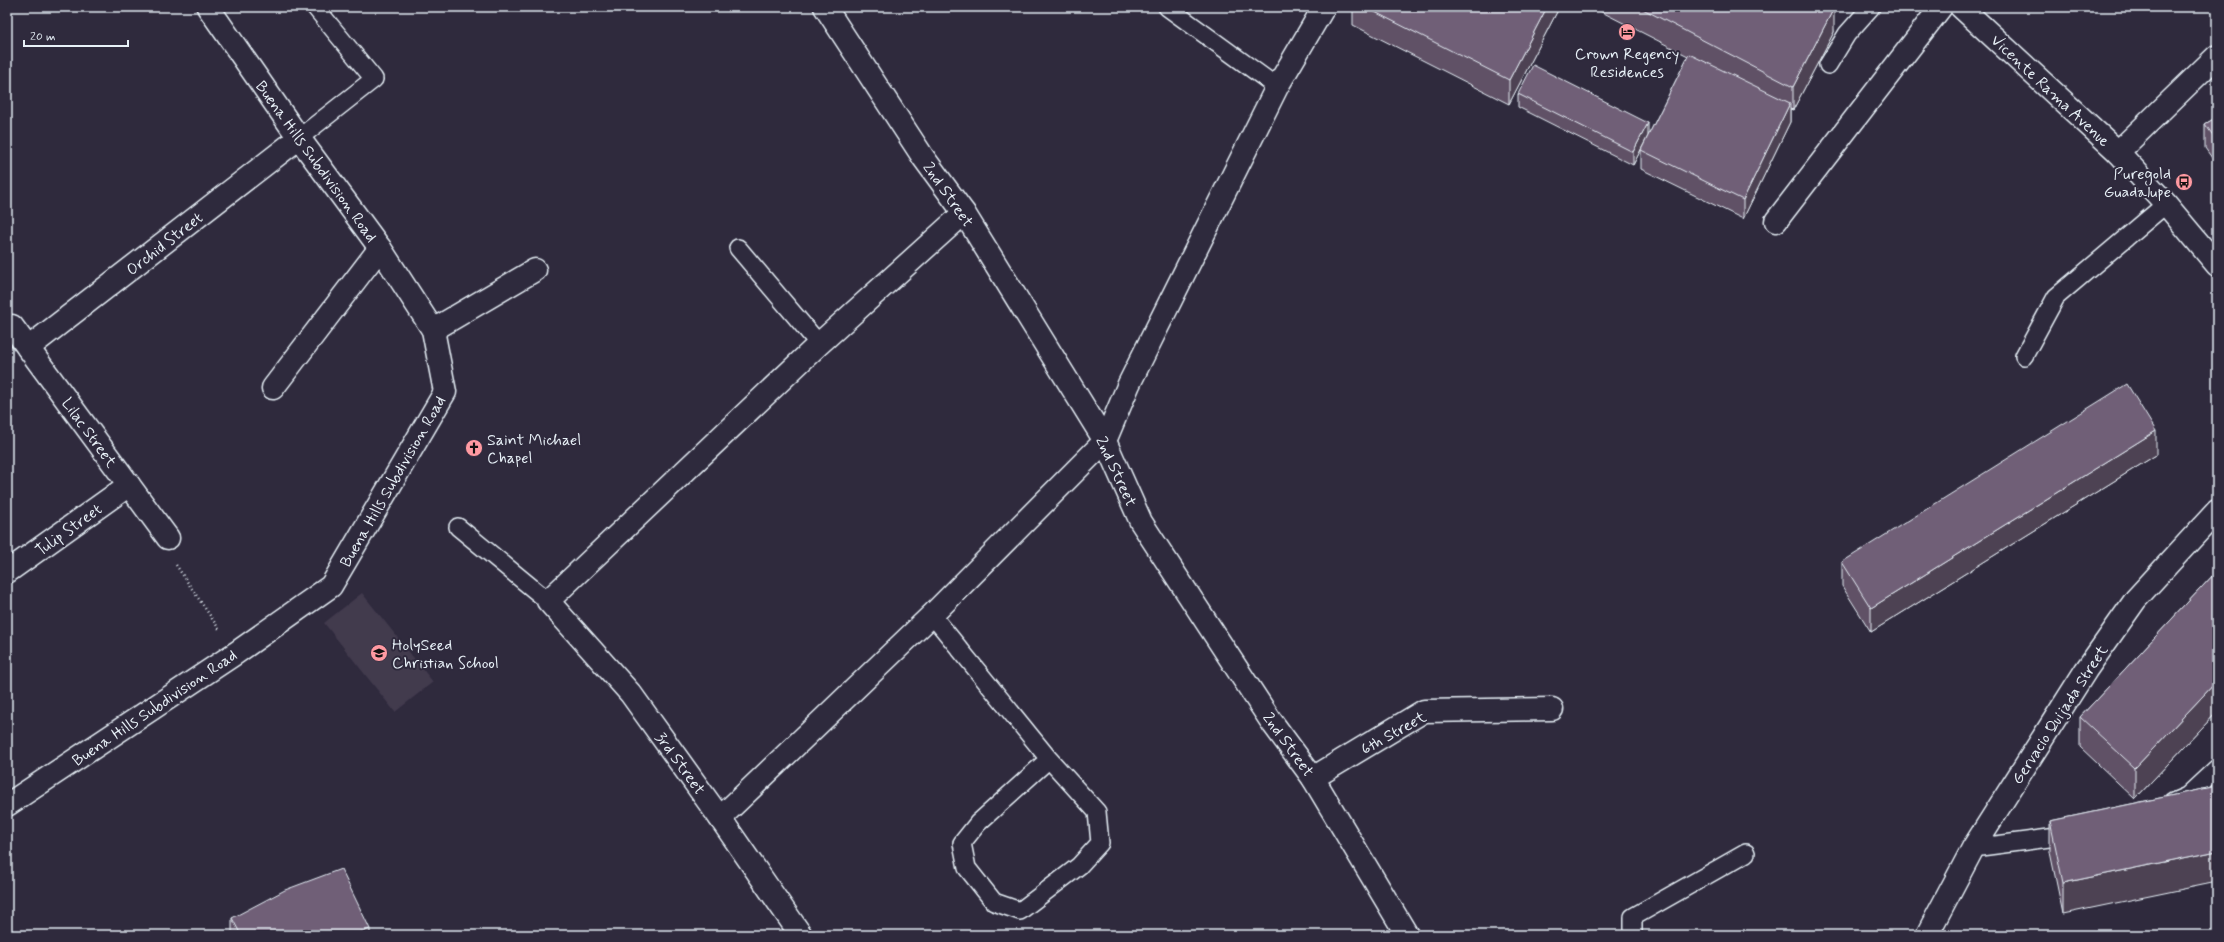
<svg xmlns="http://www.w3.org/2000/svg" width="2224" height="942" font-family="Mynerve,sans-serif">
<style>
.built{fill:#423a4e}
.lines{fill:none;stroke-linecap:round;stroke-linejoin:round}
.lane-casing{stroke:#e8f1f8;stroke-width:20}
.street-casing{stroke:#e8f1f8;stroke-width:25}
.secondary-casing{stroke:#e8f1f8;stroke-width:25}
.path{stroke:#e8f1f8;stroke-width:2.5;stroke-dasharray:1 3;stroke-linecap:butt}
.lane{stroke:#2f2a3d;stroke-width:17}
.street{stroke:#2f2a3d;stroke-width:22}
.secondary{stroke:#2f2a3d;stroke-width:22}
.wall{fill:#605166;stroke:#e8f1f8}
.shaded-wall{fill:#4e4253;stroke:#e8f1f8}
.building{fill:#705e77;stroke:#e8f1f8}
.labels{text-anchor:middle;stroke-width:4;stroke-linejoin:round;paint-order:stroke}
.poi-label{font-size:16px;fill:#e8f1f8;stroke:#2f2a3d;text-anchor:start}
.street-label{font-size:16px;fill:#e8f1f8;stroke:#2f2a3d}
</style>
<rect width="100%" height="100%" fill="#2f2a3d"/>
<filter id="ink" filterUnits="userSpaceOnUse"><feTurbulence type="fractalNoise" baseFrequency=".025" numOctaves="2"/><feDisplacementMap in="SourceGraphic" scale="8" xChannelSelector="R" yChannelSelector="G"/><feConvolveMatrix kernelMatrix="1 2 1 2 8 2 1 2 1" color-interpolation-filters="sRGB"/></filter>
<g filter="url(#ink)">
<!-- built -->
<polygon class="built" points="362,593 433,682 395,712 324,623"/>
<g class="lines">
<!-- lane casing -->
<g class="lane-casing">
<g id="lane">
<polyline points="1167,7 1277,87"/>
<polyline points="1828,65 1847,34 1871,7"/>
<polyline points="299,138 374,79 315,7"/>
<polyline points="738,248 819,344"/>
<polyline points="2024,356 2056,297 2166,204"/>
<polyline points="458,527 548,601"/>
<polyline points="932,615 1049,759 1097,812 1100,843 1079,866 1020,911 994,902 967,868 962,843 978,823 1049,759"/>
<polyline points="2173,802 2187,796 2217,768"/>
<polyline points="1973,848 2072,835"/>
<polyline points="1633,935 1633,917 1746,853"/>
</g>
</g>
<!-- street casing -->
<g class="street-casing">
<g id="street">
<polyline points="825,7 923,157 964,213 1105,441 1141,522 1271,721 1313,778 1407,935"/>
<polyline points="2118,152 2217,56"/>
<polyline points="1776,221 1941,7"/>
<polyline points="7,329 12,326 168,538"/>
<polyline points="433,330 535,270"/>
<polyline points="28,348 299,138"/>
<polyline points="273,388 380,248"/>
<polyline points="7,572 129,485"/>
<polyline points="1313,778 1424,711 1552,709"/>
<polyline points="7,805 236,653 331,586 445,392 433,330 380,248 299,138 208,7"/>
<polyline points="720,818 932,615 1105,441 1129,384 1277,87 1324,7"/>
<polyline points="801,935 720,818 631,694 548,601 819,344 964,213"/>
</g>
</g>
<!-- secondary casing -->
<g class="secondary-casing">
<g id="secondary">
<polyline points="1961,7 2118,152 2166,204 2217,265"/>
<polyline points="1927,935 1973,848 2086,670 2136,599 2217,511"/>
</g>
</g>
<!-- path -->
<polyline class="path" points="176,565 219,629"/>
<!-- lane -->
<use href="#lane" class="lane"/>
<!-- street -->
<use href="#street" class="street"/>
<!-- secondary -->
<use href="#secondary" class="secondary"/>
</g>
<!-- wall -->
<g class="wall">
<polygon points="1353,7 1559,7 1559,8 1509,104 1353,25"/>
<polygon points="1592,7 1831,7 1834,32 1793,110 1790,109 1790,122 1743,219 1641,169 1641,150 1688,56"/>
<polygon points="1518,94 1648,136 1633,165 1518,107"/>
<polygon points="2217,117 2217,165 2205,148 2205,124"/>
<polygon points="2156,455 1871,632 1842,586 1842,562"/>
<polygon points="2217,571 2217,712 2135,799 2080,747 2080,717"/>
<polygon points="2217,786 2063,914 2050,852 2050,821"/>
<polygon points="232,918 370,935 232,935"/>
</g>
<!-- shaded-wall -->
<g class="shaded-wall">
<polygon points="1547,7 1559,7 1559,8 1509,104 1509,80"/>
<polygon points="1834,8 1834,32 1793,110 1793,87"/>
<polygon points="1790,103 1790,122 1743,219 1743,200"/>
<polygon points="1648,123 1648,136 1633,165 1633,152"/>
<polygon points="2156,431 2156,455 1871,632 1871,608"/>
<polygon points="2217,681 2217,712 2135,799 2135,768"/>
<polygon points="2217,851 2217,882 2063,914 2063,883"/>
<polygon points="370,929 370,935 355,935 355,934"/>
</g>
<!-- building -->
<g class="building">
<polygon points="1365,7 1547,7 1509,80"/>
<polygon points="1639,7 1831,7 1834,8 1793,87"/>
<polygon points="1689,54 1790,103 1743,200 1641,150"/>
<polygon points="1533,65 1648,123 1633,152 1518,94"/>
<polygon points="2217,117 2217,141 2205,124"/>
<polygon points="2127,384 2156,431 1871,608 1842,562"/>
<polygon points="2217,571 2217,681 2135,768 2080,717"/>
<polygon points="2217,786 2217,851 2063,883 2050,821"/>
<polygon points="341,869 370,929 355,934 356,935 241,935 232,918 285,890"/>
<polygon points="2114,931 2115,935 2096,935"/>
</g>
</g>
<!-- icons -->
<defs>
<g id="hotel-disc" transform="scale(0.9)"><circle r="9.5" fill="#ff9aa2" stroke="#2f2a3d"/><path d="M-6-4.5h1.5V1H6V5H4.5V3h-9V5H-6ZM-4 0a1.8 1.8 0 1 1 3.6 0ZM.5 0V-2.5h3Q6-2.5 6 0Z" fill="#111"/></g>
<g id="bus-disc" transform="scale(0.9)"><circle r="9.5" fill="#ff9aa2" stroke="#2f2a3d"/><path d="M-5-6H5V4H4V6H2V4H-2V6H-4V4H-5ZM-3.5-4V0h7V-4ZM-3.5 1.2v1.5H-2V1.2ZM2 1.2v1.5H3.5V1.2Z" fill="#111"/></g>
<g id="church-disc" transform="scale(0.9)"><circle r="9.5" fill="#ff9aa2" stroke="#2f2a3d"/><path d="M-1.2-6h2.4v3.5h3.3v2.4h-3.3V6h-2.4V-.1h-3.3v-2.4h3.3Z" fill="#111"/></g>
<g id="school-disc" transform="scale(0.9)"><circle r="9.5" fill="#ff9aa2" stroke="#2f2a3d"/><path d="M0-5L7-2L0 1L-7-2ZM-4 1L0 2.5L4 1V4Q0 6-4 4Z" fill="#111"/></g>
</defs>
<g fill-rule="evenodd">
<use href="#hotel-disc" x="1627" y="32"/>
<use href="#bus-disc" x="2184" y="182"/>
<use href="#church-disc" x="474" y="448"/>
<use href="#school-disc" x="379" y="653"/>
</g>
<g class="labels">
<!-- poi labels -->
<g class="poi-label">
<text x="1627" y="59" text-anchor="middle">Crown Regency<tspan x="1627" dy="18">Residences</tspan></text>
<text x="2171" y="179" text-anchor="end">Puregold<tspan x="2171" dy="18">Guadalupe</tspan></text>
<text x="487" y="445">Saint Michael<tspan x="487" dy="18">Chapel</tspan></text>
<text x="392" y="650">HolySeed<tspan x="392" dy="18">Christian School</tspan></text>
</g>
<!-- street labels -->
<g class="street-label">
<text transform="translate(2051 90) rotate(43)" y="6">Vicente Rama Avenue</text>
<text transform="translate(317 161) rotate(54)" y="6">Buena Hills Subdivision Road</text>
<text transform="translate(949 194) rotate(55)" y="6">2nd Street</text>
<text transform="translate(164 243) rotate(-38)" y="6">Orchid Street</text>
<text transform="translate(90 432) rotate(54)" y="6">Lilac Street</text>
<text transform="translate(1117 471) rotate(65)" y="6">2nd Street</text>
<text transform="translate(392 481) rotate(-60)" y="6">Buena Hills Subdivision Road</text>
<text transform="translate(68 529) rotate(-36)" y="6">Tulip Street</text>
<text transform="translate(154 707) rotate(-34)" y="6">Buena Hills Subdivision Road</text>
<text transform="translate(2059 714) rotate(-57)" y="6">Gervacio Quijada Street</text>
<text transform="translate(1393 732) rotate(-29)" y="6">6th Street</text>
<text transform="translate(1289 744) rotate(54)" y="6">2nd Street</text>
<text transform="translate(681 763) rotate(54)" y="6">3rd Street</text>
</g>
</g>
<!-- margin -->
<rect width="2224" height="942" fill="none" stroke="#2f2a3d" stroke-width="24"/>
<rect x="12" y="12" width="2200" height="918" fill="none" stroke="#e8f1f8" stroke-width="1.5" filter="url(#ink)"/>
<!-- scale -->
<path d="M24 40v6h104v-6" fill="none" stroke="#e8f1f8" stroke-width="2"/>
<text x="30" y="40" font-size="12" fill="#e8f1f8" stroke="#2f2a3d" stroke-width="3" paint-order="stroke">20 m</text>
</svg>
